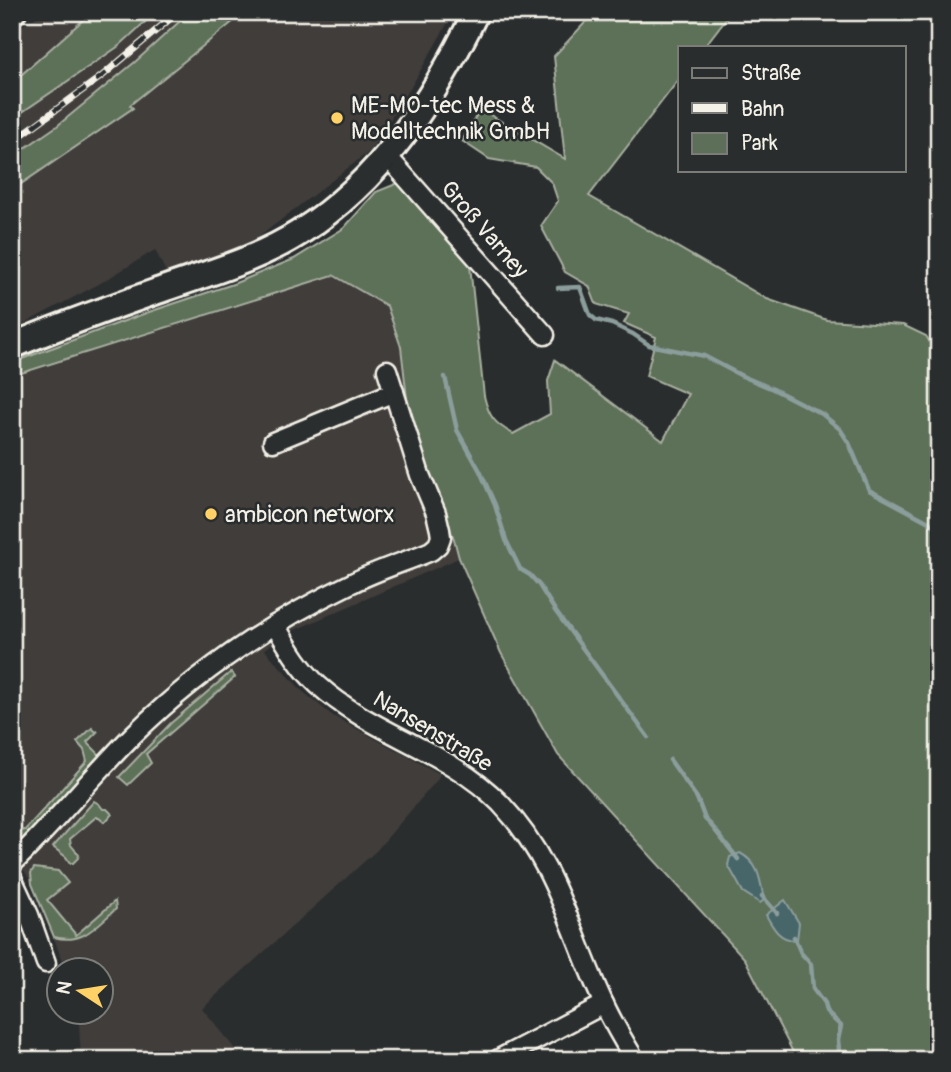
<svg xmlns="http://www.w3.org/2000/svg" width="951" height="1072" font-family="Pangolin,sans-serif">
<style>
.built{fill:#403d3b}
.green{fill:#5d6f58;stroke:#a8b0a0;stroke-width:2}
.water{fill:#476669;stroke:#8c9e9c;stroke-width:2}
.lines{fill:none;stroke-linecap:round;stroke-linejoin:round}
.stream{stroke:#8c9e9c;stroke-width:4.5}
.street-casing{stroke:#f4f1e8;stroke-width:23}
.secondary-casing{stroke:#f4f1e8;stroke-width:30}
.street{stroke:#2a2d2e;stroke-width:18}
.secondary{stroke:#2a2d2e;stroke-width:24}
.rail-casing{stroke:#f4f1e8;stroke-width:7}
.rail{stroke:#2a2d2e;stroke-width:4.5;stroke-dasharray:13;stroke-linecap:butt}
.poi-dot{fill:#ffd166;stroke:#2a2d2e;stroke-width:2.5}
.labels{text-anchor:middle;stroke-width:5;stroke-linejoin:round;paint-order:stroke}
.poi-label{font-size:23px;fill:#f4f1e8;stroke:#2a2d2e;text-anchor:start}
.street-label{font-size:23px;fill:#f4f1e8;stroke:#2a2d2e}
</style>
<rect width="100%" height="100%" fill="#2a2d2e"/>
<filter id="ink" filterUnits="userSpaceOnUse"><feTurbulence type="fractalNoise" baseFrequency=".0143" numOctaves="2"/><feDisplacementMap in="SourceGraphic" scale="14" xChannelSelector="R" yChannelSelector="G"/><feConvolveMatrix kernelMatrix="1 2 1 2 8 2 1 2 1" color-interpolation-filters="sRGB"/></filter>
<g filter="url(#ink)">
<!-- built -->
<g class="built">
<polygon points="45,12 92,12 12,83 12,46 23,36 22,33 12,38 12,32"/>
<polygon points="156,12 190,12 135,62 57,126 12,157 12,119 119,46 146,21 144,18 147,14 150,17"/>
<polygon points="245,12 454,12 411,87 370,151 251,243 167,274 155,250 99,284 12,330 12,190 132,109 130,105"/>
<polygon points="333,275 387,306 401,347 408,407 459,558 295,630 264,649 302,691 333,716 440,774 437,780 376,851 202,1008 245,1060 81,1060 79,1023 76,1013 102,1012 102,970 65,970 42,903 32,883 12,852 12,376"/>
</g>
<!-- green -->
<g class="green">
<polygon points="92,12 156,12 150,17 147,15 144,18 146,21 119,46 12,119 12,83"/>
<polygon points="190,12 245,12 130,105 133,108 12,190 12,157 57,126 135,62"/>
<path d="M 595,12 L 731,12 L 704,47 L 680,47 L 680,78 L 589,196 L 767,299 L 827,320 L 903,325 L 926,336 L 939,356 L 939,1060 L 797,1060 L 745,959 L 558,755 L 501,653 L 459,558 L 454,539 L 421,454 L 408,407 L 401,347 L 387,306 L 333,275 L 12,376 L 12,364 L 22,359 L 146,313 L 233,284 L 294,259 L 344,228 L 376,192 L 396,184 L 405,183 L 469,256 L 484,396 C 489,417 494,423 513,434 L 550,414 L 548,381 L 555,360 L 663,441 L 688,394 L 646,376 L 656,337 L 624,323 L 629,314 L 596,304 L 589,286 L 565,272 L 541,226 L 558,201 L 552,183 L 536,167 L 489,159 L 462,141 L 480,109 L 565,159 L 554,56 Z"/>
<polygon points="231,672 235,677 146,754 151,763 128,785 119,777 171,723"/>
<polygon points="92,728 96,732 98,731 87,742 102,757 29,837 20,840 12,839 12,830 15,832 25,830 87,761 84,750 77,742"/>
<polygon points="94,801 99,804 103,809 107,809 112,814 105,822 99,817 96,817 70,839 71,845 79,855 78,858 73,863 70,863 66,857 53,847"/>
<path d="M 34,868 L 58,871 L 68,883 L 47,900 L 76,935 L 115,901 L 116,909 C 96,926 83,945 54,937 L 32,884 L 31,873 Z"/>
</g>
<!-- water -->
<g class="water">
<path d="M 740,853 C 760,864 760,880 764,900 L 760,903 L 743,892 L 728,865 L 730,857 Z"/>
<path d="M 785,900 L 799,923 L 797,940 C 780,941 773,928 766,915 Z"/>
</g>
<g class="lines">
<!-- stream -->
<g class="stream">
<polyline points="558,288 580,287 590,315 596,320 612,324 633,334 649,345 704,356 742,376 773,389 822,414 840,429 849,443 869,490 927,521 939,529"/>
<polyline points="445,377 457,430 480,471 495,505 506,540 520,569 530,575 539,585 556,612 648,737"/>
<polyline points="670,760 697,798 705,819 711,825 738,859"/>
<polyline points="762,896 777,913"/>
<polyline points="794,937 801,953 811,964 813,989 824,1004 826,1012 841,1026 838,1040 839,1049 837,1060"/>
<polyline points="839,1050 845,1060"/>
</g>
<!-- street casing -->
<g class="street-casing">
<g id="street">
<polyline points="12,17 17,12"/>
<polyline points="387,156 545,335"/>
<polyline points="273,442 394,392"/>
<path d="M 275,625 C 288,647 299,667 318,685 C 372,734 448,750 500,803 C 557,863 570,932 604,1004 C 613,1023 624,1042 635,1060"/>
<path d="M 12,864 C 55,823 91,777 133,735 C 196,673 273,621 352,583 C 377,570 405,562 431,551 L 438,545 L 441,537 L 440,530 L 436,513 L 420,475 L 387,370"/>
<polyline points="12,878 29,915 46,963"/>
<polyline points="499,1059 604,1004"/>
</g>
</g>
<!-- secondary casing -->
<g class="secondary-casing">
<path id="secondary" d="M 12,346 C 63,324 115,306 166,288 C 211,272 258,259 299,233 C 383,179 433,100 476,12"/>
</g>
<!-- street -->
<use href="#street" class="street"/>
<!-- secondary -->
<use href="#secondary" class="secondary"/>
<!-- rail casing -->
<g class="rail-casing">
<polyline id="rail" points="12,142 102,76 178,12"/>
</g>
<!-- rail -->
<use href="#rail" class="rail"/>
</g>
</g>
<!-- markers -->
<g class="poi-dot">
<circle cx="337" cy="118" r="7"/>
<circle cx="211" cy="514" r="7"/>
</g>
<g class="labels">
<!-- poi labels -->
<g class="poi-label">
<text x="351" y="113">ME-MO-tec Mess &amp;<tspan x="351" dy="26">Modelltechnik GmbH</tspan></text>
<text x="225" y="522">ambicon networx</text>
</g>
<!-- street labels -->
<g class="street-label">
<text transform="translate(485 229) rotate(49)" y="8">Groß Varney</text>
<text transform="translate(433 731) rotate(31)" y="8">Nansenstraße</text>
</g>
</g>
<!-- margin -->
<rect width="951" height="1072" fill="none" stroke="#2a2d2e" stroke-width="42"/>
<rect x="21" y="21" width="909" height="1030" fill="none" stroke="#f4f1e8" stroke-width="2.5" filter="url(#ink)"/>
<!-- legend -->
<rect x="678" y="46" width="228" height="126" fill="#2a2d2e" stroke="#7b7b78" stroke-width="2"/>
<rect x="692" y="68" width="35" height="10" fill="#2a2d2e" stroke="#7b7b78" stroke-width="2"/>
<text x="741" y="80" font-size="21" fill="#f4f1e8">Straße</text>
<rect x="692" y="103" width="35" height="10" fill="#f4f1e8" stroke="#7b7b78" stroke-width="2"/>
<text x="741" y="116" font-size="21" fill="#f4f1e8">Bahn</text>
<rect x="692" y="133" width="35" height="21" fill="#5d6f58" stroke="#7b7b78" stroke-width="2"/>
<text x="741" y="150" font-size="21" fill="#f4f1e8">Park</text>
<!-- north arrow -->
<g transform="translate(80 991) rotate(282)"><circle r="33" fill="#2a2d2e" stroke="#7b7b78" stroke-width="2"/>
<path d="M0-5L12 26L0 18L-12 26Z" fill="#ffd166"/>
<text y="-10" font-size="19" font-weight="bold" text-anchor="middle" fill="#f4f1e8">N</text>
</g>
</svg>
